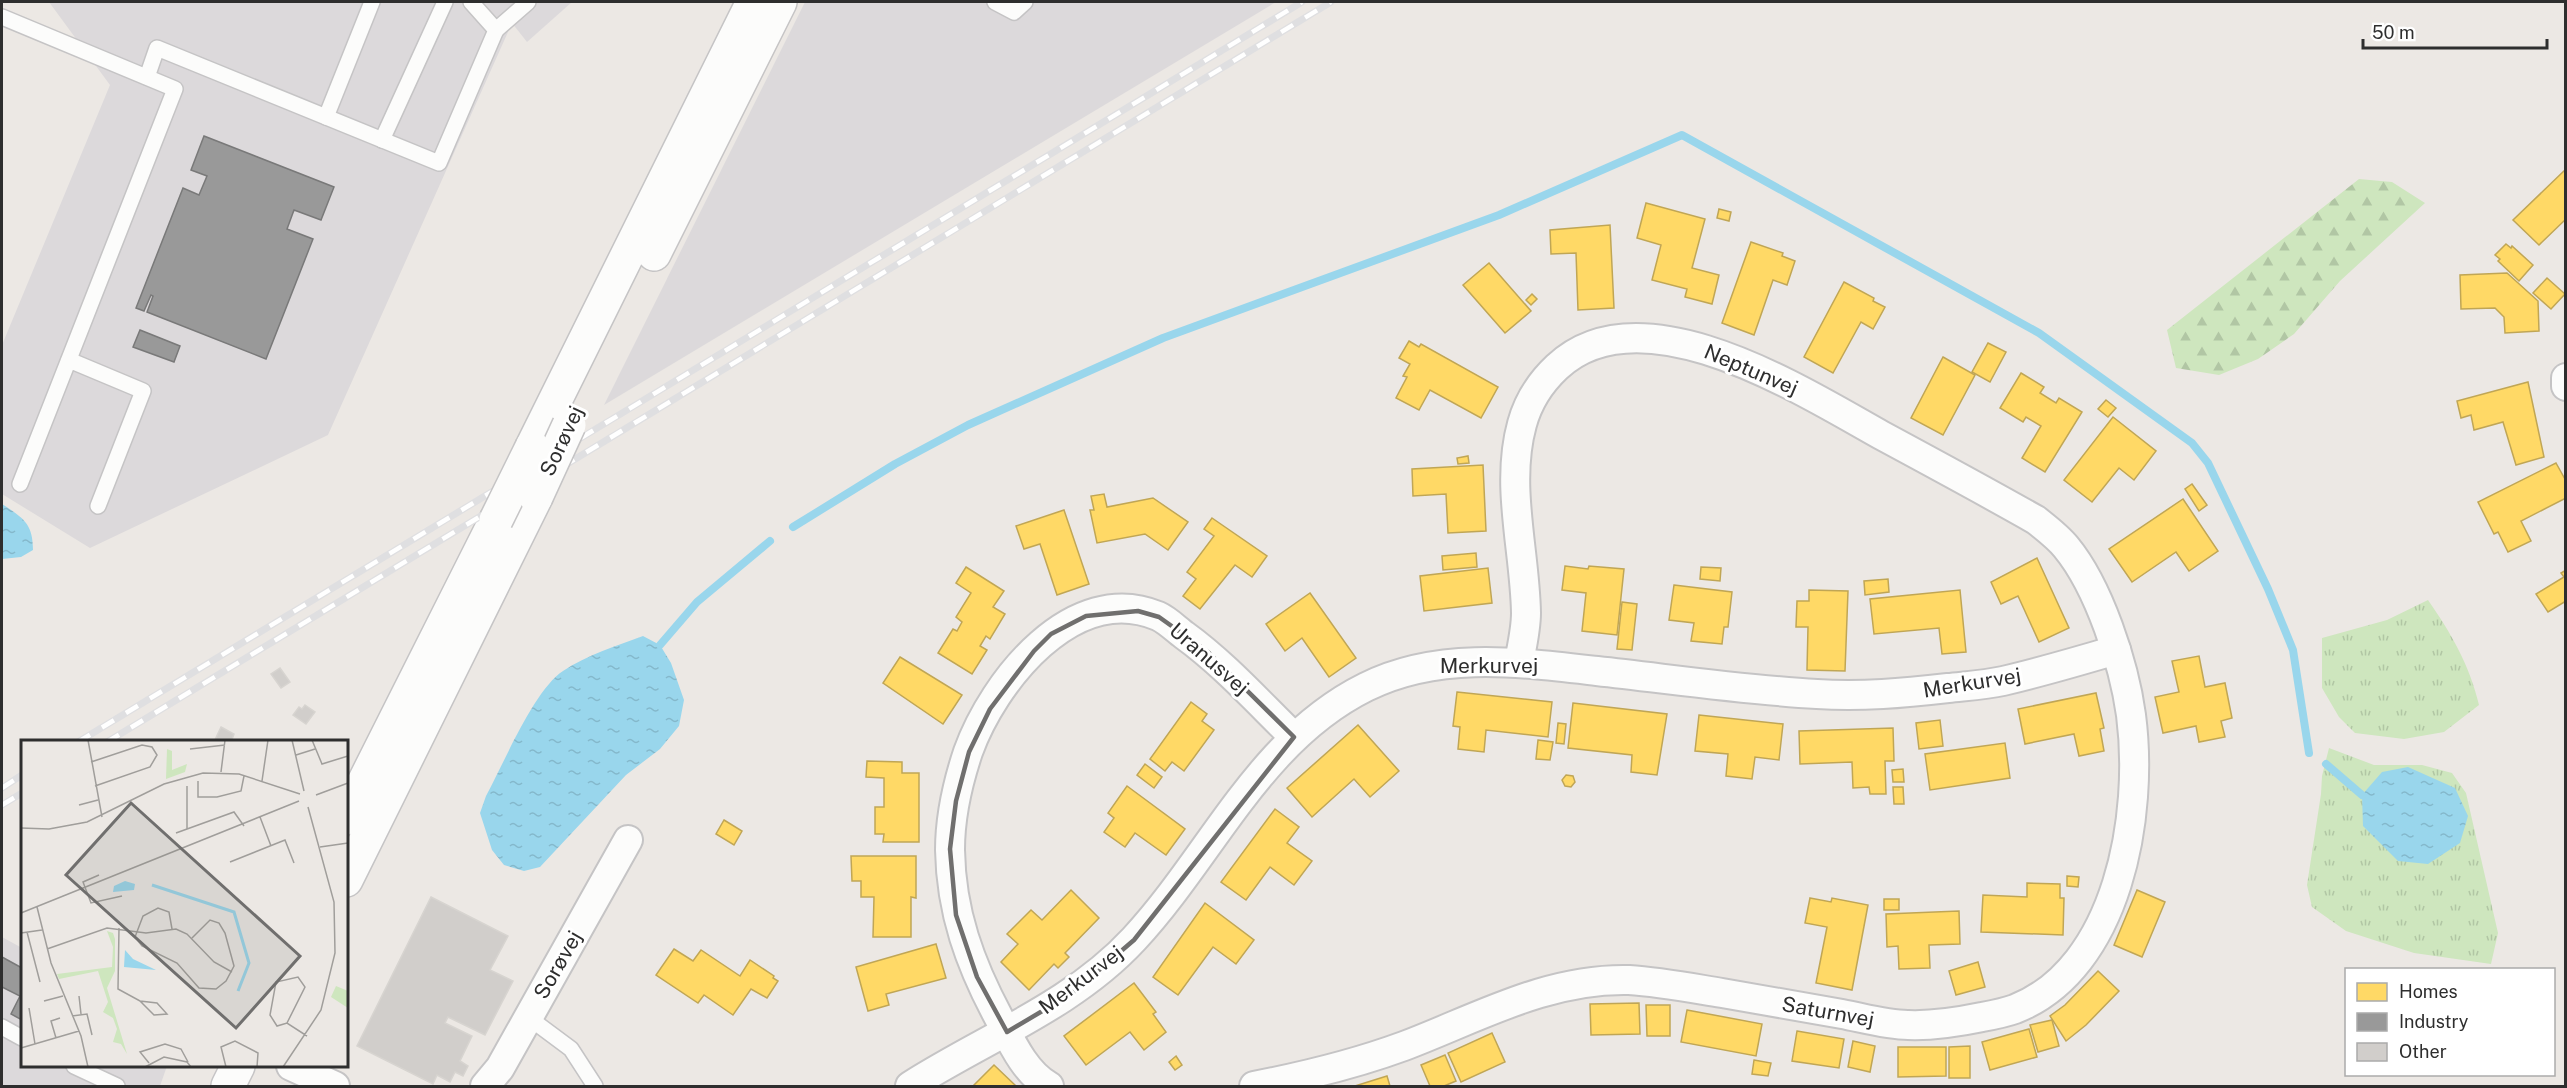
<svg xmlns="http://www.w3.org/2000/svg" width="2567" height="1088" font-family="'Public Sans',sans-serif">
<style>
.industrial{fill:#dcd9db}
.grass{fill:url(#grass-tufts)}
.forest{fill:url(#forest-firs)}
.water{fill:url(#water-ripples)}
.homes{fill:#ffd966;stroke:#c0a655;stroke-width:1.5}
.industry{fill:#999;stroke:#797979;stroke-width:1.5}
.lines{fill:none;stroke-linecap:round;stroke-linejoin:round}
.stream{stroke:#99d6ec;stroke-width:8}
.building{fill:#d1cecb;stroke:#d7d4d0;stroke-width:1.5}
.lane-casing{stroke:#c5c4c5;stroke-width:18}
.street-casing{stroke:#c5c4c5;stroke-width:32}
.secondary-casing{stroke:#c5c4c5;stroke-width:36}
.lane{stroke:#fcfcfb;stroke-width:15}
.street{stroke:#fcfcfb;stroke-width:28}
.secondary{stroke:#fcfcfb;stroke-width:33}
.rail-casing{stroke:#dfdfe1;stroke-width:7}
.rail{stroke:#fff;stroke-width:4.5;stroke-dasharray:14;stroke-linecap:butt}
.secondary-bridge-casing{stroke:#c5c4c5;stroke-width:36;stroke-linecap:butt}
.secondary-bridge{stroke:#fcfcfb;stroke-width:33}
.marked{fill:none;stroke:#706f6e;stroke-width:4.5;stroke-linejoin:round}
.labels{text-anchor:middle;stroke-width:6;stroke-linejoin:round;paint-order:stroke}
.street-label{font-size:21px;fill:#2e2e2e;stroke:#fff}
.inset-river{fill:none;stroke:#99d6ec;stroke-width:3}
.inset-road{fill:none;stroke:#a09e9b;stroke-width:1.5}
.view{fill:#706f6e;fill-opacity:0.15;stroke:#706f6e;stroke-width:3}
.inset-edge{fill:none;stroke:#2e2e2e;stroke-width:3}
</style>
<defs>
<pattern id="grass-tufts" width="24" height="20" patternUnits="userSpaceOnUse" patternTransform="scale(1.5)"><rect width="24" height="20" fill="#cee6be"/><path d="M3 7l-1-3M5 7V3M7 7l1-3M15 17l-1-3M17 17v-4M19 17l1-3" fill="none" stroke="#b1c6a4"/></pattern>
<pattern id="forest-firs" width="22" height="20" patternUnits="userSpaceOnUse" patternTransform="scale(1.5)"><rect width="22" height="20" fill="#cee6be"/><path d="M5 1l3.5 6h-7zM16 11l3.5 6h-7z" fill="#b1c6a4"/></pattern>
<pattern id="water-ripples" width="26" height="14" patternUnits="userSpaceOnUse" patternTransform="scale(1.5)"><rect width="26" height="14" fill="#99d6ec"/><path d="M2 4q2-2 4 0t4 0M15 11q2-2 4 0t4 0" fill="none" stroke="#84b8cb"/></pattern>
</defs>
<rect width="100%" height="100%" fill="#ece8e4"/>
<!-- industrial -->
<g class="industrial">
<polygon points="49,2 572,2 527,42 512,23 328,435 90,548 2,494 2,345 110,85"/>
<polygon points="805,2 1276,2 604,405"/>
<polygon points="2,937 22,948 22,1066 167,1066 160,1086 2,1086"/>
</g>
<!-- grass -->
<g class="grass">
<path d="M 2428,600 C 2451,633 2470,666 2479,705 L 2444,732 L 2404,739 L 2355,733 L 2339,717 L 2322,688 L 2322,638 L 2387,620 Z"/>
<polygon points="2329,748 2374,765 2422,765 2452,773 2466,793 2498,933 2491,964 2414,953 2346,931 2312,907 2307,885 2321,794 2322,776"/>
</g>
<!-- forest -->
<polygon class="forest" points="2359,179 2392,182 2425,203 2340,281 2294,334 2258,359 2219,375 2176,368 2167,330"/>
<!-- water -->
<g class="water">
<path d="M 2,504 C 23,518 33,523 33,550 L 21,557 L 2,559 Z"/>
<path d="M 643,636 L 660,645 L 671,663 L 684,700 L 679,726 L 660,749 L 626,775 L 540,867 L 524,871 L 504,865 L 492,850 L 480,813 L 486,796 C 504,763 534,690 563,671 C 587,655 616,646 643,636 Z"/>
<polygon points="2408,767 2455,788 2468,816 2460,843 2428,864 2398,861 2363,826 2362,795 2382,772"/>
</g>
<!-- homes -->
<g class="homes">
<polygon points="2566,169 2566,219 2539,245 2513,220"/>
<polygon points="1646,203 1705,219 1692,268 1719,275 1712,304 1685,297 1687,289 1652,280 1661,245 1637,238"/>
<polygon points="1719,209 1731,212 1729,221 1717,218"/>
<polygon points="1610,225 1614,308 1578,310 1576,253 1551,254 1550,230"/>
<polygon points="1751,242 1783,253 1782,256 1795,261 1787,285 1773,280 1754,335 1722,323"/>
<polygon points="2506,244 2511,248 2512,246 2533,265 2519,281 2498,261 2500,259 2495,255"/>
<polygon points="1489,263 1531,311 1505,333 1463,285"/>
<polygon points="2507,273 2538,301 2539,331 2505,333 2504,317 2495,308 2461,309 2460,275"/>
<polygon points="2547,278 2565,294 2551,309 2533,293"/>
<polygon points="1844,282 1874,298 1873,301 1885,307 1873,329 1861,322 1833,373 1804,357"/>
<polygon points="1532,294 1537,299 1531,305 1526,300"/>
<polygon points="1409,341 1419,347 1421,344 1498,387 1481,418 1430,390 1419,410 1396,398 1407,377 1403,376 1410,364 1399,358"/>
<polygon points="1988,343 2006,352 1990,382 1972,372"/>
<polygon points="1943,357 1975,375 1943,435 1911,418"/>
<polygon points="2021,373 2044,387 2040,393 2056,403 2059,398 2082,412 2045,472 2022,458 2041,426 2026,417 2023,422 2000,408"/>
<polygon points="2528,382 2544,457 2516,465 2503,422 2474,430 2471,415 2461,418 2457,401"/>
<polygon points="2106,400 2116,408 2108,417 2098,409"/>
<polygon points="2113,417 2156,451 2134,480 2119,468 2092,502 2064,480"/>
<polygon points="1468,456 1469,463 1458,464 1457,458"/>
<polygon points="2556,463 2566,481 2566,498 2521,521 2531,541 2508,552 2498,532 2494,534 2478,502"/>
<polygon points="1483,465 1486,531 1448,533 1446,494 1413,496 1412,469"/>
<polygon points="2192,484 2207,505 2199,511 2185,489"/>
<polygon points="1104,494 1107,507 1153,498 1188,522 1168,550 1145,534 1097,543 1090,510 1094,510 1091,496"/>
<polygon points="2183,499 2218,551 2189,571 2176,552 2132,582 2109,549"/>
<polygon points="1064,510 1089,584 1057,595 1040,544 1024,549 1016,526"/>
<polygon points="1212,518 1267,556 1252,577 1235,565 1200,609 1183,596 1196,579 1187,572 1214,536 1204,529"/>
<polygon points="1476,553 1477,567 1443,570 1442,556"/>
<polygon points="2037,558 2069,628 2039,642 2018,596 2001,604 1991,582"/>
<polygon points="1565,566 1588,569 1589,566 1624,569 1617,635 1582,631 1586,593 1562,590"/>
<polygon points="966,567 1004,591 993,607 1005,614 990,639 986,636 980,646 987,650 972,674 938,653 953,629 957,631 962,622 956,617 971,593 956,583"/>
<polygon points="1701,567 1721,568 1720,581 1700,579"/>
<polygon points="1488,568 1492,603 1424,611 1420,576"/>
<polygon points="2566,570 2566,601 2548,612 2536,594 2564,577 2561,573"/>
<polygon points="1888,579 1889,592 1865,595 1864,581"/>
<polygon points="1674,585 1732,592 1728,627 1724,627 1722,644 1691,641 1694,623 1669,620"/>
<polygon points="1809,590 1848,591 1845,671 1807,670 1808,627 1796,627 1797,601 1809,601"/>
<polygon points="1960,590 1966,652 1942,654 1939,628 1874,634 1870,599"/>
<polygon points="1310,593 1356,658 1329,677 1302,638 1285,651 1266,624"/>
<polygon points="1622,602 1637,604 1632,650 1617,649"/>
<polygon points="2199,656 2205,687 2225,683 2232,718 2221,721 2225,737 2199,742 2196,726 2163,733 2155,697 2179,692 2172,661"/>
<polygon points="900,657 962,695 943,724 883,683"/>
<polygon points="1457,692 1552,702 1548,737 1486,730 1484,752 1458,749 1460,727 1453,726"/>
<polygon points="2096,693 2104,728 2100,729 2104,751 2079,756 2074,734 2025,744 2018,709"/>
<polygon points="1191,702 1207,714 1202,721 1214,730 1184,771 1172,762 1165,771 1150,759"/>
<polygon points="1573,703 1667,714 1657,775 1631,772 1632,755 1568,748"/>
<polygon points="1699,715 1783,724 1779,760 1755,757 1752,779 1726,776 1728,754 1695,751"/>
<polygon points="1940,720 1943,746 1919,749 1916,723"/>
<polygon points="1558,723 1566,724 1564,744 1556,743"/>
<polygon points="1358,725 1399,771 1370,797 1354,779 1312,817 1287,788"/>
<polygon points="1893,728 1894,761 1885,761 1886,794 1870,794 1869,787 1853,788 1852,762 1800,764 1799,731"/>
<polygon points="1538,740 1553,742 1550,760 1536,759"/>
<polygon points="2005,743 2010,778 1930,790 1925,754"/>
<polygon points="867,761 902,762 902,773 919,773 919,842 883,842 884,834 875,834 875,807 884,807 884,778 866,777"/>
<polygon points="1145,764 1162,777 1154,788 1137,775"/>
<polygon points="1903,769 1904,782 1893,782 1892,770"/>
<polygon points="1566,775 1573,776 1575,782 1571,787 1565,786 1562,780"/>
<polygon points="1127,786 1185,829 1166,855 1135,833 1125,847 1104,832 1114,818 1108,813"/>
<polygon points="1893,787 1903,787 1904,804 1894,804"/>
<polygon points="1275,809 1299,827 1287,843 1312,861 1294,885 1270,867 1246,900 1221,882"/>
<polygon points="724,820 742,831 734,845 716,834"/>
<polygon points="851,856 916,856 916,898 911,897 911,937 873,937 874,897 861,897 861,881 852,881"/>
<polygon points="2067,876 2079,877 2078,887 2067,886"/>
<polygon points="2027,883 2060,884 2060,898 2064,898 2063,935 1981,932 1983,895 2027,897"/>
<polygon points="1071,890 1099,918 1065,953 1069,957 1058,968 1054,964 1029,990 1001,962 1018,944 1007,934 1031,910 1042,920"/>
<polygon points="2137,890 2165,902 2142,957 2114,945"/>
<polygon points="1810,898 1831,902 1832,898 1868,905 1852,990 1816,983 1827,927 1805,923"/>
<rect x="1884" y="899" width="15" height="11"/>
<polygon points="1205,903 1254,940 1236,964 1213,947 1178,995 1153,977"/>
<polygon points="1959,911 1960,944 1929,945 1930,968 1899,969 1898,946 1887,947 1886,914"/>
<polygon points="936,944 946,978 886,994 889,1005 868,1011 856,967"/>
<polygon points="674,949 693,961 701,950 740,976 750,960 774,976 773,978 778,981 767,998 751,989 733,1015 704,995 698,1003 656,975"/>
<polygon points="1978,962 1985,987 1956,995 1949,971"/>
<polygon points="2098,971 2119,991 2086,1025 2066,1041 2050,1016 2065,1005"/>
<polygon points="1134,983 1156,1012 1153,1014 1166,1032 1144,1050 1130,1032 1086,1065 1064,1036"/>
<polygon points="1639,1003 1640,1034 1591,1035 1590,1004"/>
<polygon points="1646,1005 1670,1005 1670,1036 1647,1036"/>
<polygon points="1687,1010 1762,1024 1756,1056 1681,1042"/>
<polygon points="2052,1020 2059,1046 2038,1052 2030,1025"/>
<polygon points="2029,1029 2037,1057 1990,1070 1982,1042"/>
<polygon points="1797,1031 1844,1039 1839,1068 1792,1061"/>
<polygon points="1492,1033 1505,1062 1461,1082 1448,1053"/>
<polygon points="1853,1041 1875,1046 1870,1072 1848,1067"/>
<polygon points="1970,1046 1970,1078 1949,1078 1949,1047"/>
<polygon points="1898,1047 1946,1047 1946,1076 1898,1077"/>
<polygon points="1445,1055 1456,1081 1444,1086 1430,1086 1421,1065"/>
<polygon points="1176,1056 1182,1065 1175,1070 1169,1062"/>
<polygon points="1754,1060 1771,1063 1768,1076 1752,1074"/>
<polygon points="994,1065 1016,1086 973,1086"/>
<polygon points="1387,1076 1390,1086 1355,1086"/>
</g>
<!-- industry -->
<g class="industry">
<polygon points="204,136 334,187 321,220 294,210 287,229 313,239 266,359 147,312 153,296 151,295 144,311 136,308 183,188 199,195 207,176 191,170"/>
<polygon points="140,330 180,346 174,362 133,347"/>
<polygon points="2,957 22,968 22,1020 11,1014 20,996 2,987"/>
</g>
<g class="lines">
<!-- stream -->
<g class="stream">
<polyline points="793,527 895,464 968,425 1163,338 1499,215 1682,135 2039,333 2192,443 2208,463 2268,589 2293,650 2309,753"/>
<polyline points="660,645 697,602 770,541"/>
<polyline points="2326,764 2362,795"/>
</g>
</g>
<!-- building -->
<g class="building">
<polygon points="280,668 290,682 281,688 271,674"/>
<polygon points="305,705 315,712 306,724 293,715 299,707 302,709"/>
<polygon points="221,727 234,734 231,742 214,742"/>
<polygon points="431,897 508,936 490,970 513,981 485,1035 448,1017 445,1023 472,1036 460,1061 468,1066 463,1076 455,1072 450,1082 437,1075 433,1084 357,1046"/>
</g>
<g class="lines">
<!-- lane casing -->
<g class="lane-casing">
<g id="lane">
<polyline points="995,2 1014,12 1025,2"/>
<polyline points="2,17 175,89 20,484"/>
<polyline points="496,30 528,2"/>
<polyline points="147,77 157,48 439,163 496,30 471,2"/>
<polyline points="326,117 372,2"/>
<polyline points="382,140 445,2"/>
<polyline points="69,360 143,391 98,506"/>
<polyline points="528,1017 571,1049 595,1086"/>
<polyline points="2,1027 22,1038"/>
<polyline points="74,1066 117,1086"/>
</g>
</g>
<!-- street casing -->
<g class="street-casing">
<g id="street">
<polyline points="2566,378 2566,386"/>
<polyline points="291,1066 335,1086"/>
<polyline points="485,1086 500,1068 628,840"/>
<path d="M 910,1086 C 985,1038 1072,1006 1134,939 C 1212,855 1259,740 1366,687 C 1438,651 1519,662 1597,671 C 1670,679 1744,690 1817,694 C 1861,697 1904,693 1948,688 C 1966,686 1985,685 2003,681 C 2041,672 2079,661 2116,650"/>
<path d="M 1049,1086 C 1025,1073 1011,1041 999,1018 C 970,964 951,912 950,850 C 950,819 958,782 968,752 C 993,682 1073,580 1158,616 C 1167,620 1176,629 1184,635 C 1224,664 1258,702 1294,737"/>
<path d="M 1254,1086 C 1306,1076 1355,1064 1404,1046 C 1478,1018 1547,978 1629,980 C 1660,982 1691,988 1722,993 C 1762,1000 1802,1007 1842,1014 C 1863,1018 1887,1025 1908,1025 C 1933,1026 1958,1022 1982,1017 C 1993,1015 2004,1013 2015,1009 C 2119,968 2144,814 2131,715 C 2124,664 2099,587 2066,547 C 2058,537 2046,528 2036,520 C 1985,491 1933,463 1881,435 C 1802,391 1641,288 1557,367 C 1541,382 1528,402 1522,424 C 1505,485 1525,551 1526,613 C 1526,629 1522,646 1519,662"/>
</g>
</g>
<!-- secondary casing -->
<g class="secondary-casing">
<g id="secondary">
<polyline points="654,254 780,2"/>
<polyline points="532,447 753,2"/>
<polyline points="346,818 496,520"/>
<polyline points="346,880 536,497"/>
<polyline points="228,1086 238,1066"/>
</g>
</g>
<!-- lane -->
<use href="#lane" class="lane"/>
<!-- street -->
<use href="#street" class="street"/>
<!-- secondary -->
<use href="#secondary" class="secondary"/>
<!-- rail casing -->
<g class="rail-casing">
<g id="rail">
<polyline points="78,742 1302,2"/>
<polyline points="107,742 1331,2"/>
<polyline points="2,788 22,775"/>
<polyline points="2,805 22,793"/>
</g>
</g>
<!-- rail -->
<use href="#rail" class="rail"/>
<!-- secondary-bridge casing -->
<g class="secondary-bridge-casing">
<g id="secondary-bridge">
<polyline points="536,497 569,425"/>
<polyline points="496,520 532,447"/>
</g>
</g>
<!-- secondary-bridge -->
<use href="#secondary-bridge" class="secondary-bridge"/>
</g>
<!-- marked area -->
<path class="marked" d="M 1138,611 L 1159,617 L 1208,652 L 1294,737 L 1134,940 L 1071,994 L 1007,1032 L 977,977 L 956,915 L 950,849 L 956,801 L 969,752 L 990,709 L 1034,651 L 1051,634 L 1086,616 Z"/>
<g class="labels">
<!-- street labels -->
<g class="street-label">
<text transform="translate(1751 370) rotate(23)" y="7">Neptunvej</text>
<text transform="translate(562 441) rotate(-65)" y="7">Sorøvej</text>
<text transform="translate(1209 659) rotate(41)" y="7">Uranusvej</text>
<text x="1489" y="673">Merkurvej</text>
<text transform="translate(1972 683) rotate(-9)" y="7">Merkurvej</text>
<text transform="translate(558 965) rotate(-60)" y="7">Sorøvej</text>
<text transform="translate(1081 980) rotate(-37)" y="7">Merkurvej</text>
<text transform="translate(1828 1012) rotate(10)" y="7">Saturnvej</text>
</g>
</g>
<!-- overview -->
<g transform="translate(21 740)">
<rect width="327" height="327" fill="#ece8e4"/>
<path d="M 86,191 L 92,193 L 94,199 L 94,231 L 86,248 L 106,314 L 100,304 L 92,302 L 96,289 L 92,278 L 82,272 L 87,262 L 77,231 L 38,239 L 36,234 L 91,227 L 92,207 ZM 315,246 L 327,251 L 327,268 L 310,257 Z" fill="#cee6be"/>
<path d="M 146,9 L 151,11 L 151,30 L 166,24 L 164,32 L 145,39 Z" fill="#cee6be"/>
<path d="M 104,141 L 114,144 L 113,150 L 92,152 L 93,146 ZM 104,210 L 112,219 L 135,230 L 103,227 Z" fill="#99d6ec"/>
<path class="inset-river" d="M 131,145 L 213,172 L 228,223 L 217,251"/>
<path class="inset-road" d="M 67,0 L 81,77M 271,0 L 283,51M 291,0 L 301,24 L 327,16M 169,9 L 204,5M 275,15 L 294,9M 70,22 L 121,5 L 131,7 L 136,15 L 129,27 L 74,46M 200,32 L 204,0M 177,41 L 177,57 L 196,57 L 220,51 L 223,36M 241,41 L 247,0M 166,46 L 166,89M 295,55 L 327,43M 58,65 L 77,60M 239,77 L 250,106M 0,88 L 28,89 L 66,82 L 143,44 L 182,33 L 218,34 L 279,54M 155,93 L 213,72 L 223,86M 299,107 L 327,103M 209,122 L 264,100 L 273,123M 78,135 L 62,142 L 70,163 L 101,156M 16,167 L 30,223 L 60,296 L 67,327M 0,173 L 278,61M 98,188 L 97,249 L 119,261 L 136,263 L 146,274 L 133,275 L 119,261M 151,189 L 148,172 L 137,168 L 122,176 L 114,197 L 121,206 L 156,223 L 178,248 L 195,249 L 205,241 L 213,226 L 204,193 L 198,183 L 189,180 L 171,198M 6,192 L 19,242M 0,193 L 21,190M 26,209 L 86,188 L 125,193 L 155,189 L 166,194 L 193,222 L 211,232M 58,256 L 60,274M 23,261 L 42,256M 8,268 L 14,304M 51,276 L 66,274 L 71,295M 266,283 L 284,247 L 277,237 L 255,242 L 249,275 L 256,286 L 266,283 L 286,296M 35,298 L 30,281 L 39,278M 0,308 L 58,291M 128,323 L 119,312 L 144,304 L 160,309 L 167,322M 124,327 L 143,317 L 166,322 L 170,327M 205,327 L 200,307 L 214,301 L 237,313 L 236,327M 262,327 L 300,270 L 314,213 L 313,162 L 287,67"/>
<path class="view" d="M 110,63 L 279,216 L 215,288 L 45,135 Z"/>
<rect width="327" height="327" class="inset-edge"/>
</g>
<!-- border -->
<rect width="2567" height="1088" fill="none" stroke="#2e2e2e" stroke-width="6"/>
<!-- legend -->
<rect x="2345" y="968" width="210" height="108" fill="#ffffff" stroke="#ababab" stroke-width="1.5"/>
<rect x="2357" y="983" width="30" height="18" fill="#ffd966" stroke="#ababab" stroke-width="1.5"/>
<text x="2399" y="998" font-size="18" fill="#2e2e2e">Homes</text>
<rect x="2357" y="1013" width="30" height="18" fill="#999999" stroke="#ababab" stroke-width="1.5"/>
<text x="2399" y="1028" font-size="18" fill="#2e2e2e">Industry</text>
<rect x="2357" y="1043" width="30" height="18" fill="#d1cecb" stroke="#ababab" stroke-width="1.5"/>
<text x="2399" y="1058" font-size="18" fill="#2e2e2e">Other</text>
<!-- scale -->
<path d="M2363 39v9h184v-9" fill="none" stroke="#2e2e2e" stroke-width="3"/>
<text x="2372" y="39" font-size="18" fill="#2e2e2e" stroke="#ffffff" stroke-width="4.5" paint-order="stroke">50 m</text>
</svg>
